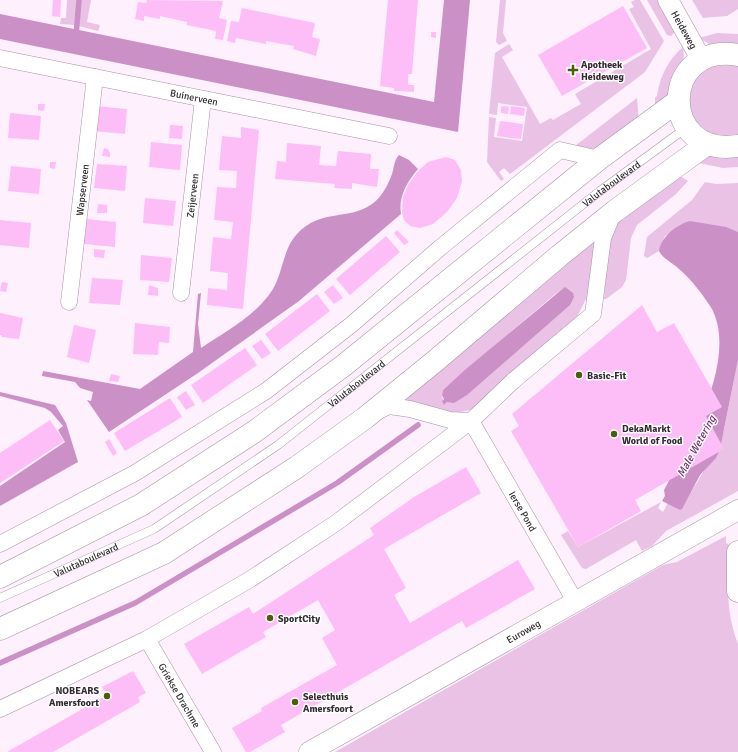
<svg xmlns="http://www.w3.org/2000/svg" width="738" height="752" font-family="Signika,sans-serif">
<style>
.green{fill:#e9c2e5;fill-rule:evenodd}
.water{fill:#cb90c6}
.lines{fill:none;stroke-linecap:round;stroke-linejoin:round}
.stream{stroke:#cb90c6;stroke-width:5.5}
.building{fill:#fdbef7}
.service-casing{stroke:#a594a3;stroke-width:9}
.minor-casing{stroke:#a594a3;stroke-width:17}
.tertiary-casing{stroke:#a594a3;stroke-width:21}
.secondary-casing{stroke:#a594a3;stroke-width:23}
.service{stroke:#fff;stroke-width:8}
.minor{stroke:#fff;stroke-width:16}
.tertiary{stroke:#fff;stroke-width:20}
.secondary{stroke:#fff;stroke-width:22}
.poi-dot{fill:#4b5f05;stroke:#fff;stroke-width:1.5}
.labels{text-anchor:middle;stroke-width:3;stroke-linejoin:round;paint-order:stroke}
.street-label{font-size:10px;fill:#332c32;stroke:#fff}
.poi-label{font-size:10px;font-weight:bold;fill:#332c32;stroke:#fff;text-anchor:start}
.water-label{font-size:11px;font-style:italic;fill:#742e71;stroke:#fff}
</style>
<rect width="100%" height="100%" fill="#fef0fc"/>
<!-- green -->
<g class="green">
<polygon points="67,0 77,0 75,25 60,24 61,18 66,18"/>
<polygon points="81,0 91,0 87,22 100,25 98,31 79,26"/>
<polygon points="500,0 506,0 503,33 507,41 499,45 496,42"/>
<polygon points="635,0 640,0 664,41 645,72 510,174 504,168 499,172 504,179 501,181 487,162 489,117 496,118 494,137 522,141 527,107 498,103 497,115 489,114 495,53 509,44 513,50 502,57 540,124 551,118 553,120 581,104 575,94 651,49 629,9 634,7 631,2"/>
<polygon points="647,0 658,0 676,31 671,36 667,35"/>
<polygon points="692,0 738,0 738,9 727,16 703,18"/>
<polygon points="717,33 738,34 738,47 711,45 699,38"/>
<path d="M 683,47 C 688,70 669,95 655,111 L 655,98 L 657,96 C 660,76 668,60 683,47 Z"/>
<path d="M 738,65 L 738,137 L 717,138 L 692,120 C 688,91 685,88 707,66 Z"/>
<polygon points="637,98 639,123 598,148 591,149 575,146"/>
<polygon points="706,154 738,156 738,167 723,168 699,163"/>
<polygon points="675,173 688,181 676,194 637,225 631,238 626,280 622,287 606,299 604,299 608,245 616,225 624,215"/>
<polygon points="705,182 716,184 738,183 738,232 690,221 665,236 659,251 647,258 644,256 647,237 692,200"/>
<path d="M 595,234 L 590,291 L 577,317 L 474,409 L 448,415 L 400,400 ZM 561,289 L 444,405 L 442,395 L 443,390 Z"/>
<polygon points="738,360 738,491 666,531 652,546 642,551 636,540 586,569 582,568 561,535 568,531 578,547 661,502 658,508 663,512 668,503 680,510 704,471 724,430"/>
<path d="M 726,536 L 726,543 L 728,544 C 731,553 728,562 728,572 C 727,596 729,621 738,644 L 738,752 L 335,752 L 663,565 L 677,562 Z"/>
</g>
<!-- water -->
<g class="water">
<polygon points="444,0 470,0 458,132 0,39 0,14 434,102"/>
<path d="M 399,155 L 409,160 L 418,169 C 407,182 398,197 401,214 L 299,301 L 198,373 L 109,432 L 87,400 L 91,401 L 93,392 L 80,388 L 75,382 L 42,376 L 43,371 L 140,389 L 193,352 L 198,294 L 201,293 L 198,324 L 201,348 C 226,331 257,315 273,289 C 283,272 283,249 297,234 C 321,208 349,221 372,204 C 382,197 388,185 392,174 C 394,168 394,160 399,155 Z"/>
<path d="M 690,221 L 726,227 L 738,232 L 738,360 L 720,449 L 716,458 L 700,475 L 682,509 L 680,510 L 662,501 L 665,496 L 664,490 C 689,445 738,360 712,309 C 703,295 692,280 679,269 C 673,263 662,258 659,251 C 661,237 676,225 690,221 Z"/>
<polygon points="565,287 573,293 574,297 570,305 467,395 454,403 447,402 444,405 442,401 444,399 442,395 443,390 466,369"/>
<polygon points="0,392 55,405 66,423 78,462 0,506 0,486 65,442 58,430 63,426 51,412 45,408 0,396"/>
</g>
<g class="lines">
<!-- stream -->
<g class="stream">
<polyline points="76,36 79,0"/>
<polyline points="0,663 135,603 337,483 418,425"/>
</g>
</g>
<!-- building -->
<g class="building">
<polygon points="53,0 61,0 60,17 52,16"/>
<polygon points="147,0 223,1 219,18 227,20 223,40 215,39 216,31 187,25 187,22 160,16 160,19 144,16 144,21 135,19 138,2 146,3"/>
<polygon points="388,0 418,0 412,74 408,74 408,85 414,85 414,92 394,91 394,88 380,86"/>
<polygon points="623,6 647,48 562,96 538,55"/>
<polygon points="242,8 315,23 312,37 320,39 316,56 293,49 294,46 266,41 266,44 236,38 235,43 227,41 231,21 239,22"/>
<polygon points="431,32 436,32 436,38 431,37"/>
<polygon points="38,104 45,104 44,111 38,110"/>
<polygon points="96,106 127,109 125,134 94,131"/>
<polygon points="501,106 509,107 508,114 501,113"/>
<polygon points="511,106 525,108 524,116 510,114"/>
<polygon points="10,113 41,116 39,140 8,138"/>
<polygon points="500,121 523,124 521,139 497,136"/>
<polygon points="170,125 183,126 182,139 169,138"/>
<polygon points="241,127 259,130 243,309 207,305 208,288 227,290 228,273 210,271 213,237 231,239 233,222 214,220 217,187 236,188 237,171 219,170 222,136 241,138"/>
<polygon points="151,142 182,145 180,170 149,167"/>
<polygon points="287,143 321,146 319,165 336,166 338,151 371,154 370,169 379,169 377,187 352,183 352,189 334,188 335,184 275,179 277,161 286,162"/>
<polygon points="104,148 108,149 110,153 110,157 102,156"/>
<polygon points="446,157 455,160 461,170 462,181 457,198 447,212 433,224 420,228 410,226 404,220 402,213 403,197 408,185 418,171 428,162"/>
<polygon points="50,162 56,162 55,169 50,168"/>
<polygon points="97,164 127,166 125,191 94,188"/>
<polygon points="11,166 41,169 39,194 8,191"/>
<polygon points="145,198 176,201 173,226 143,223"/>
<polygon points="98,204 107,205 107,213 97,213"/>
<polygon points="87,219 116,222 115,247 84,244"/>
<polygon points="0,220 31,223 29,248 0,245"/>
<polygon points="397,230 409,242 404,245 394,233"/>
<polygon points="386,236 400,252 350,295 336,279"/>
<polygon points="94,249 105,250 104,258 94,257"/>
<polygon points="141,255 172,258 169,282 140,280"/>
<polygon points="92,278 123,280 120,305 89,303"/>
<polygon points="2,282 8,283 6,292 0,291"/>
<polygon points="149,285 158,288 158,296 148,295"/>
<polygon points="333,285 343,298 334,304 324,292"/>
<polygon points="317,294 330,311 278,351 265,334"/>
<polygon points="642,305 657,332 674,323 705,377 722,407 706,416 724,449 635,500 641,511 578,547 511,431 519,426 512,414"/>
<polygon points="0,313 23,318 19,339 2,337 2,335 0,335"/>
<polygon points="135,323 170,327 169,343 159,342 158,355 133,354"/>
<polygon points="74,325 96,330 89,363 67,357"/>
<polygon points="261,340 271,353 262,359 252,346"/>
<polygon points="245,348 257,365 203,403 191,385"/>
<polygon points="111,374 120,376 118,382 109,381"/>
<polygon points="186,391 195,405 186,410 177,397"/>
<polygon points="170,398 182,417 125,451 114,433"/>
<polygon points="50,420 64,441 0,483 0,453"/>
<polygon points="109,439 117,453 113,456 105,442"/>
<polygon points="466,467 481,493 384,549 406,588 394,595 410,623 518,560 535,589 466,628 462,621 281,725 285,732 250,752 246,752 232,728 262,711 261,708 337,665 322,638 335,630 318,600 263,632 266,637 202,674 184,644 249,607 253,614 374,535 370,528 414,497"/>
<polygon points="133,671 146,693 138,697 140,702 53,752 7,752 107,695 102,687"/>
</g>
<g class="lines">
<!-- service casing -->
<g class="service-casing">
<g id="service">
<path id="s1" d="M 0,598 L 154,529 L 278,445 L 600,191 L 686,128"/>
</g>
</g>
<!-- minor casing -->
<g class="minor-casing">
<g id="minor">
<path id="s2" d="M 0,58 L 389,136"/>
<path id="s3" d="M 181,293 L 203,99"/>
<path id="s4" d="M 69,302 L 95,77"/>
<polyline points="376,412 389,406 410,409 450,420 471,421"/>
<path id="s5" d="M 471,421 L 575,601"/>
<polyline points="0,544 135,473 266,391 351,325 441,247 560,150 599,159"/>
<path id="s6" d="M 147,639 L 213,752"/>
<polyline points="0,709 147,639 249,580 336,523 471,421 513,381 593,314 603,238 613,214"/>
</g>
</g>
<!-- tertiary casing -->
<g class="tertiary-casing">
<g id="tertiary">
<path id="s7" d="M 668,0 L 701,59"/>
<path id="s8" d="M 309,752 L 738,510"/>
</g>
</g>
<!-- secondary casing -->
<g class="secondary-casing">
<g id="secondary">
<path d="M 738,55 C 660,41 658,158 738,146"/>
<polyline points="738,552 738,591"/>
<polyline points="0,577 141,505 254,432 343,366 599,159 678,101"/>
<polyline points="0,629 164,553 297,467 365,418 434,362 559,256 615,211 707,144"/>
</g>
</g>
<!-- service -->
<use href="#service" class="service"/>
<!-- minor -->
<use href="#minor" class="minor"/>
<!-- tertiary -->
<use href="#tertiary" class="tertiary"/>
<!-- secondary -->
<use href="#secondary" class="secondary"/>
</g>
<!-- markers -->
<g class="poi-dot">
<path d="M571 64h4v4h4v4h-4v4h-4v-4h-4v-4h4z"/>
<circle cx="579" cy="375" r="4"/>
<circle cx="614" cy="434" r="4"/>
<circle cx="270" cy="618" r="4"/>
<circle cx="107" cy="696" r="4"/>
<circle cx="295" cy="702" r="4"/>
</g>
<g class="labels">
<!-- street labels -->
<g class="street-label">
<text dy="4" stroke="none"><textPath href="#s7" startOffset="34">Heideweg</textPath></text>
<text dy="4" stroke="none"><textPath href="#s2" startOffset="198">Buinerveen</textPath></text>
<text dy="4" stroke="none"><textPath href="#s1" startOffset="742">Valutaboulevard</textPath></text>
<text dy="4" stroke="none"><textPath href="#s4" startOffset="113">Wapserveen</textPath></text>
<text dy="4" stroke="none"><textPath href="#s3" startOffset="98">Zeijerveen</textPath></text>
<text dy="4" stroke="none"><textPath href="#s1" startOffset="418">Valutaboulevard</textPath></text>
<text dy="4" stroke="none"><textPath href="#s5" startOffset="104">Ierse Pond</textPath></text>
<text dy="4" stroke="none"><textPath href="#s1" startOffset="94">Valutaboulevard</textPath></text>
<text dy="4" stroke="none"><textPath href="#s8" startOffset="246">Euroweg</textPath></text>
<text dy="4" stroke="none"><textPath href="#s6" startOffset="65">Griekse Drachme</textPath></text>
</g>
<!-- poi labels -->
<g class="poi-label">
<text x="581" y="68">Apotheek<tspan x="581" dy="12">Heideweg</tspan></text>
<text x="587" y="379">Basic-Fit</text>
<text x="622" y="432">DekaMarkt<tspan x="622" dy="12">World of Food</tspan></text>
<text x="278" y="622">SportCity</text>
<text x="99" y="694" text-anchor="end">NOBEARS<tspan x="99" dy="12">Amersfoort</tspan></text>
<text x="303" y="700">Selecthuis<tspan x="303" dy="12">Amersfoort</tspan></text>
</g>
<!-- water labels -->
<g class="water-label">
<text transform="translate(696 446) rotate(-61)" y="4">Male Wetering</text>
</g>
</g>
</svg>
